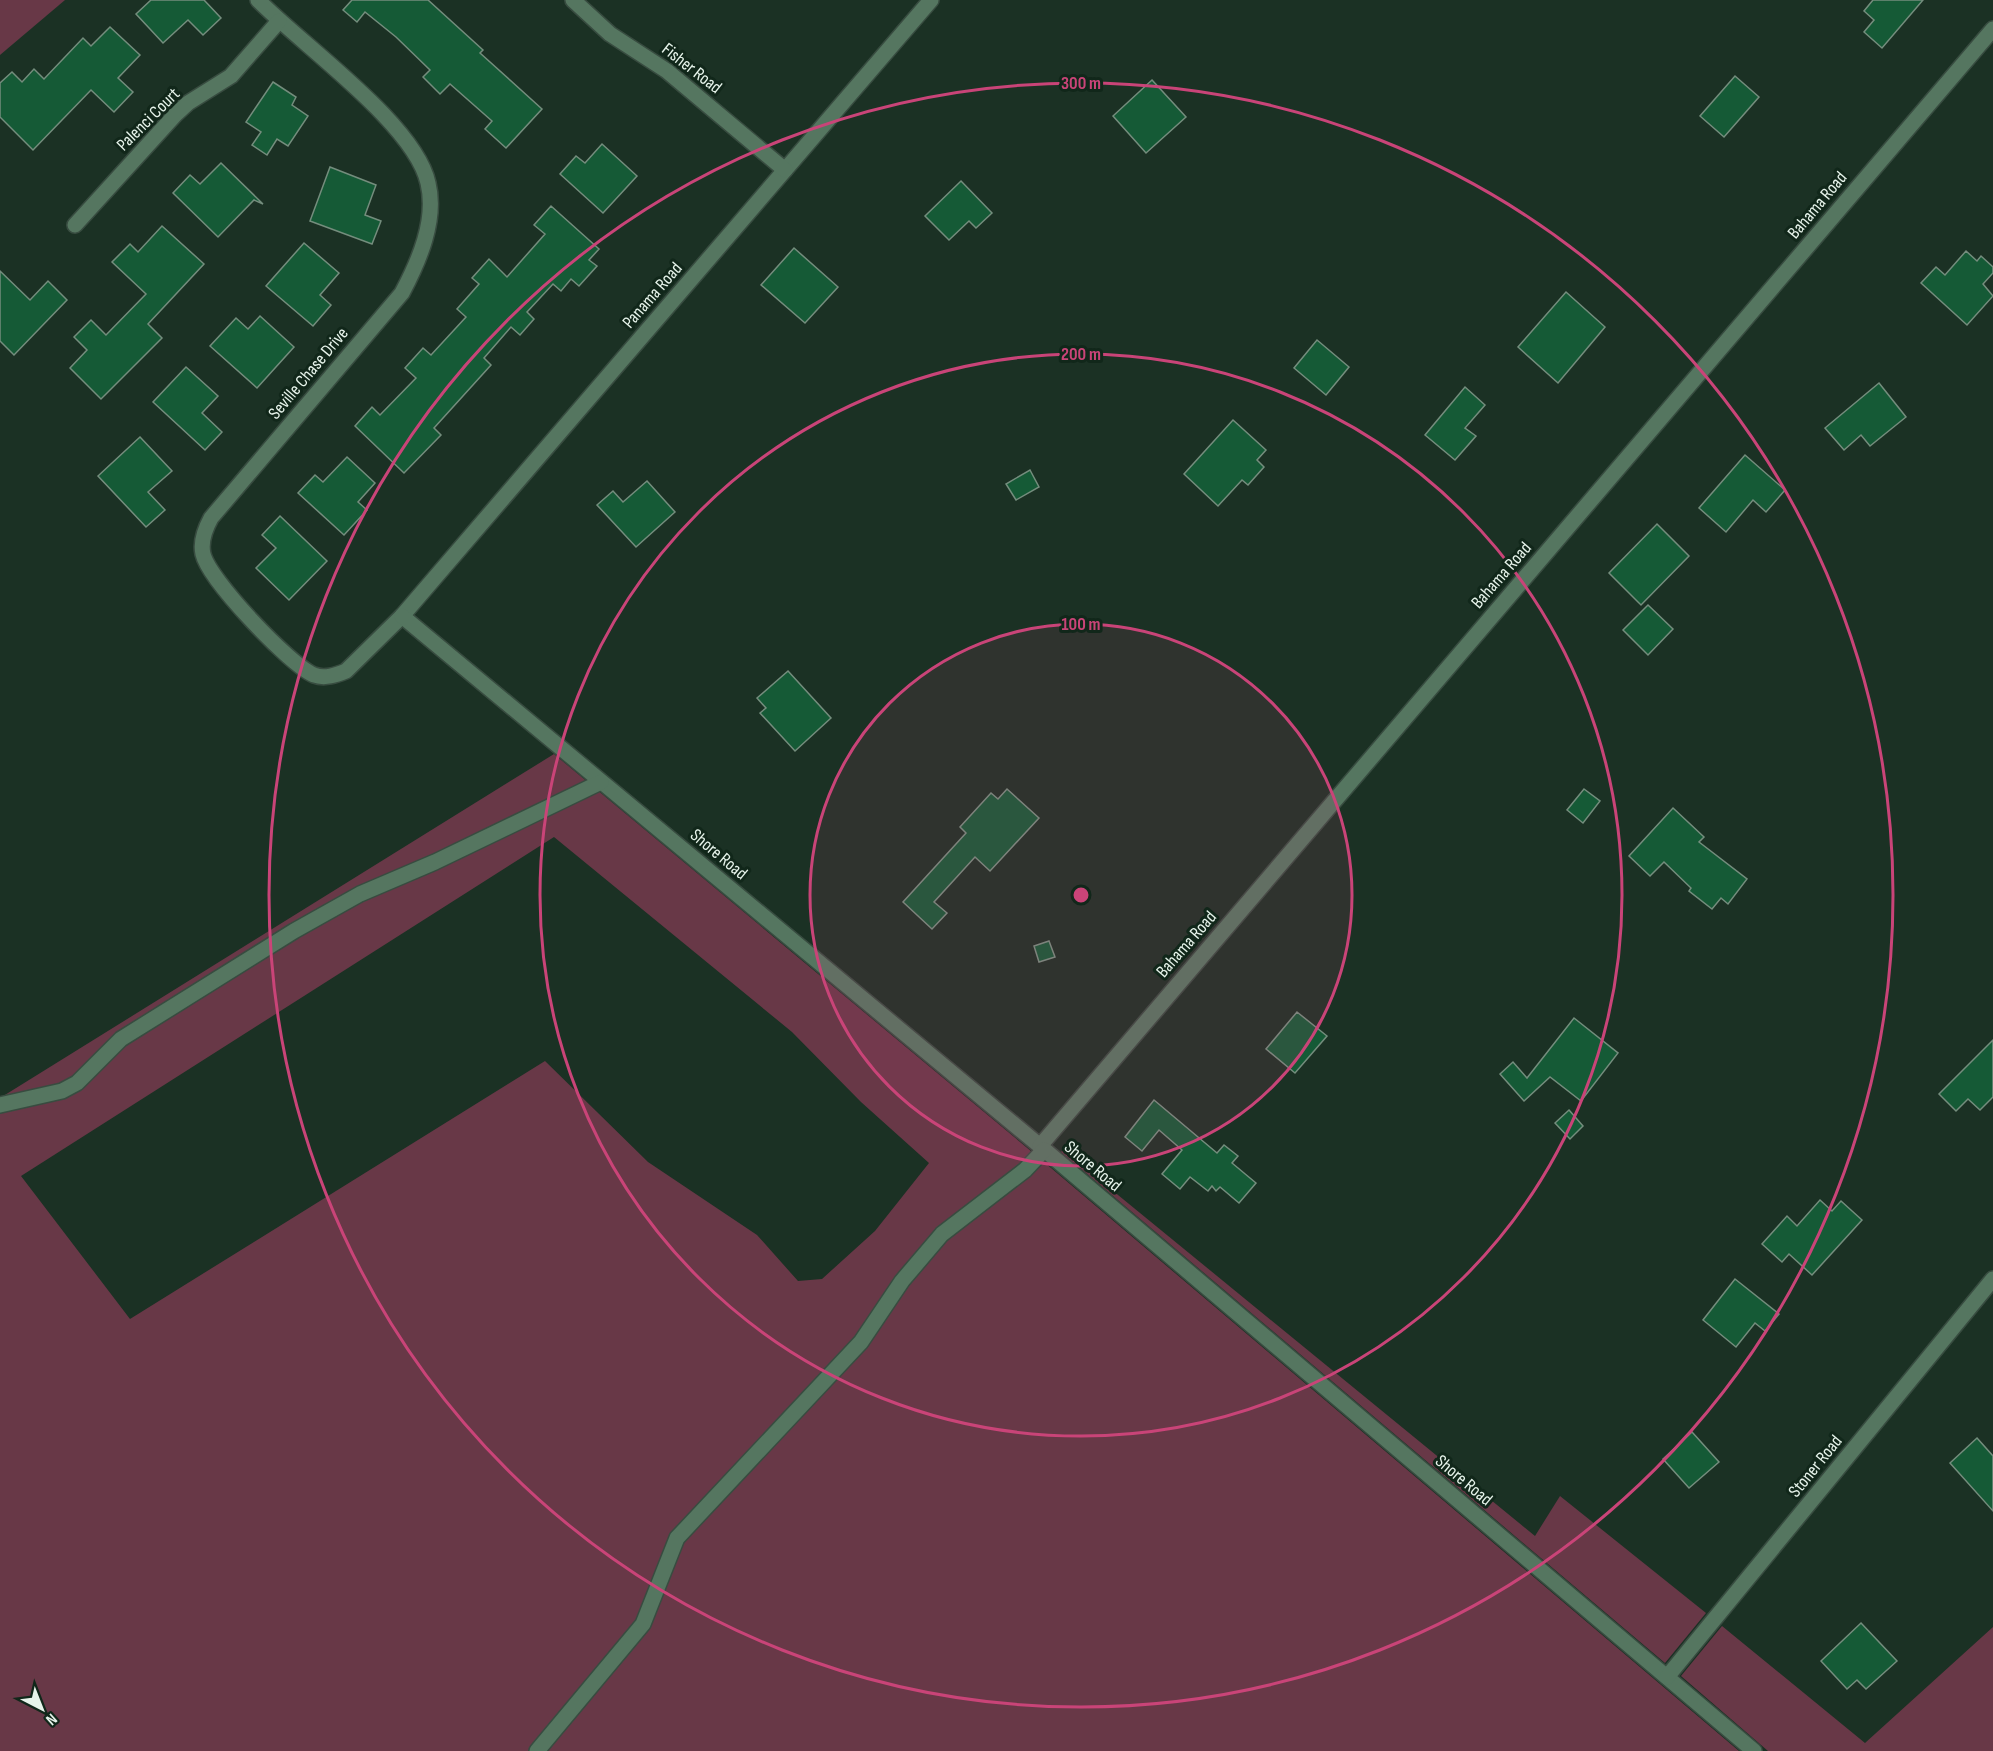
<svg xmlns="http://www.w3.org/2000/svg" width="1993" height="1751" font-family="'Sofia Sans Condensed',sans-serif">
<style>
.green{fill:#683847;fill-rule:evenodd}
.building{fill:#155a36;stroke:#748d7d;stroke-width:1.5}
.lines{fill:none;stroke-linecap:round;stroke-linejoin:round}
.minor-casing{stroke:#384c40;stroke-width:18}
.minor{stroke:#557660;stroke-width:15}
.ring{fill:none;stroke:#c94478;stroke-width:3}
.labels{text-anchor:middle;stroke-width:6;stroke-linejoin:round;paint-order:stroke}
.street-label{font-size:18px;fill:#e7f4eb;stroke:#11271a}
.centre{fill:#c94478;stroke:#11271a;stroke-width:3}
.ring-label{font-size:18px;text-anchor:middle;font-weight:bold;fill:#c94478;stroke:#11271a;stroke-width:6;stroke-linejoin:round;paint-order:stroke}
</style>
<rect width="100%" height="100%" fill="#1b3124"/>
<!-- green -->
<g class="green">
<polygon points="0,0 65,0 0,55"/>
<path d="M 554,754 L 1044,1162 L 1739,1751 L 0,1751 L 0,1098 ZM 554,837 L 792,1032 L 861,1102 L 929,1163 L 875,1231 L 822,1279 L 798,1281 L 757,1235 L 648,1162 L 545,1061 L 130,1319 L 21,1176 Z"/>
<polygon points="1063,1150 1535,1536 1560,1496 1706,1613 1665,1663 1061,1152"/>
<polygon points="1722,1626 1865,1743 1993,1627 1993,1751 1768,1751 1681,1676"/>
</g>
<!-- building -->
<g class="building">
<polygon points="151,0 204,0 221,18 203,35 188,20 163,43 136,14"/>
<polygon points="352,0 428,0 483,50 480,53 542,109 506,148 485,129 492,121 450,84 440,94 423,77 430,70 396,37 365,12 357,22 343,10"/>
<polygon points="1873,0 1923,0 1882,48 1864,32 1874,20 1864,11"/>
<polygon points="110,27 140,55 118,78 133,92 114,112 91,90 33,150 0,117 0,83 12,72 22,82 34,69 44,79 83,38 91,46"/>
<polygon points="1735,76 1759,97 1724,137 1700,116"/>
<polygon points="1152,80 1186,117 1146,153 1113,116"/>
<polygon points="273,82 296,97 292,105 308,116 288,146 277,139 267,155 252,145 261,132 246,122"/>
<polygon points="602,144 637,176 603,213 560,174 576,156 585,163"/>
<polygon points="221,163 263,204 254,200 218,237 173,193 190,175 200,184"/>
<polygon points="330,167 376,185 365,215 381,221 372,244 310,221"/>
<polygon points="961,181 992,213 976,228 969,221 949,240 925,216"/>
<polygon points="551,206 599,249 589,260 597,266 579,286 571,279 561,291 553,284 527,312 534,319 520,335 511,327 484,358 491,365 434,428 441,435 404,473 355,426 372,407 380,415 416,378 405,368 423,348 431,355 466,317 457,309 479,284 472,278 489,259 507,277 545,234 534,225"/>
<polygon points="162,226 204,264 148,324 162,338 101,399 70,368 87,350 74,337 91,320 106,335 146,294 112,262 130,244 138,252"/>
<polygon points="304,243 339,273 320,295 331,305 313,326 266,286"/>
<polygon points="794,248 838,287 805,323 761,285"/>
<polygon points="1966,251 1977,261 1981,256 1993,267 1993,273 1983,284 1993,296 1967,325 1921,283 1936,267 1945,275"/>
<polygon points="0,271 30,300 48,281 67,300 14,355 0,341"/>
<polygon points="1566,292 1605,327 1558,383 1518,347"/>
<polygon points="260,316 294,347 257,388 210,346 236,318 248,329"/>
<polygon points="1317,340 1349,367 1326,395 1294,368"/>
<polygon points="186,367 218,396 202,413 222,432 205,450 153,402"/>
<polygon points="1879,383 1906,417 1870,446 1861,435 1844,450 1825,428"/>
<polygon points="1465,387 1485,405 1465,428 1476,436 1455,460 1425,435"/>
<polygon points="1233,420 1266,450 1257,460 1264,467 1248,485 1242,480 1218,506 1184,474"/>
<polygon points="140,437 172,471 148,492 165,510 146,527 98,476"/>
<polygon points="1745,455 1785,490 1766,512 1753,500 1726,532 1699,508"/>
<polygon points="347,457 375,483 358,502 367,510 344,535 298,493 315,475 323,482"/>
<polygon points="1030,470 1039,487 1016,500 1006,484"/>
<polygon points="647,481 675,512 636,547 597,505 613,491 623,502"/>
<polygon points="280,516 327,561 289,600 256,568 276,548 262,535"/>
<polygon points="1657,524 1689,556 1641,605 1609,573"/>
<polygon points="1648,605 1673,629 1648,655 1623,630"/>
<polygon points="788,671 831,718 795,751 760,713 766,708 757,698"/>
<polygon points="1007,789 1039,818 990,871 975,857 934,902 947,913 932,929 903,902 966,833 960,827 991,793 998,799"/>
<polygon points="1584,789 1600,801 1583,823 1567,810"/>
<polygon points="1673,808 1704,837 1699,842 1747,879 1728,904 1721,898 1712,909 1689,891 1691,888 1664,862 1650,876 1629,856"/>
<polygon points="1049,941 1055,957 1039,962 1034,946"/>
<polygon points="1297,1012 1327,1036 1295,1073 1266,1049"/>
<polygon points="1574,1018 1618,1053 1581,1101 1550,1077 1524,1101 1500,1074 1513,1062 1527,1078"/>
<polygon points="1993,1040 1993,1097 1980,1110 1968,1099 1956,1111 1939,1094"/>
<polygon points="1154,1100 1217,1153 1224,1145 1238,1156 1232,1163 1256,1183 1239,1203 1220,1187 1216,1191 1212,1186 1208,1191 1190,1177 1180,1189 1162,1174 1182,1150 1159,1130 1142,1151 1125,1137"/>
<polygon points="1569,1110 1583,1126 1570,1139 1555,1123"/>
<polygon points="1820,1200 1832,1211 1841,1201 1862,1220 1812,1275 1789,1254 1782,1262 1762,1244 1787,1216 1797,1226"/>
<polygon points="1735,1279 1779,1314 1765,1331 1755,1323 1736,1347 1703,1320"/>
<polygon points="1692,1432 1719,1462 1689,1488 1663,1459"/>
<polygon points="1977,1438 1993,1456 1993,1511 1950,1463"/>
<polygon points="1861,1623 1897,1661 1866,1689 1857,1680 1847,1689 1821,1661"/>
</g>
<g class="lines">
<!-- minor casing -->
<g class="minor-casing">
<g id="minor">
<path d="M 258,0 C 303,46 415,124 428,183 C 437,220 419,261 402,293 L 211,518 C 205,529 200,541 203,554 C 209,580 290,665 314,675 C 325,679 336,675 346,671 L 402,616 L 931,0"/>
<polyline points="573,0 610,34 667,71 785,170"/>
<polyline points="75,225 175,115 188,103 231,76 279,21"/>
<polyline points="402,616 1040,1146 1754,1751"/>
<polyline points="0,1105 62,1091 77,1083 121,1039 294,931 360,894 435,862 601,782"/>
<polyline points="1040,1146 1993,29"/>
<polyline points="1667,1677 1993,1279"/>
<polyline points="537,1751 643,1624 677,1538 861,1342 902,1281 942,1234 1025,1170 1044,1150"/>
</g>
</g>
<!-- minor -->
<use href="#minor" class="minor"/>
</g>
<!-- distance rings -->
<circle cx="1081" cy="895" r="271" fill="#c94478" fill-opacity=".12"/>
<g class="ring">
<circle cx="1081" cy="895" r="271"/>
<circle cx="1081" cy="895" r="541"/>
<circle cx="1081" cy="895" r="812"/>
</g>
<g class="labels">
<!-- street labels -->
<g class="street-label">
<text transform="translate(692 68) rotate(38)" y="6">Fisher Road</text>
<text transform="translate(148 119) rotate(-45)" y="6">Palenci Court</text>
<text transform="translate(1817 205) rotate(-50)" y="6">Bahama Road</text>
<text transform="translate(652 295) rotate(-49)" y="6">Panama Road</text>
<text transform="translate(308 373) rotate(-50)" y="6">Seville Chase Drive</text>
<text transform="translate(1501 575) rotate(-49)" y="6">Bahama Road</text>
<text transform="translate(719 854) rotate(40)" y="6">Shore Road</text>
<text transform="translate(1186 944) rotate(-49)" y="6">Bahama Road</text>
<text transform="translate(1093 1166) rotate(40)" y="6">Shore Road</text>
<text transform="translate(1815 1466) rotate(-51)" y="6">Stoner Road</text>
<text transform="translate(1464 1480) rotate(40)" y="6">Shore Road</text>
</g>
</g>
<circle cx="1081" cy="895" r="9" class="centre"/>
<g class="ring-label">
<text x="1081" y="89">300 m</text>
<text x="1081" y="360">200 m</text>
<text x="1081" y="630">100 m</text>
</g>
<!-- north arrow -->
<g transform="translate(42 1709) rotate(138)" stroke="#11271a" stroke-width="4.5" paint-order="stroke">
<path d="M0-4.5L10 22L0 15L-10 22Z" fill="#e7f4eb"/>
<text y="-9" font-size="16" font-weight="bold" text-anchor="middle" fill="#e7f4eb">N</text>
</g>
</svg>
